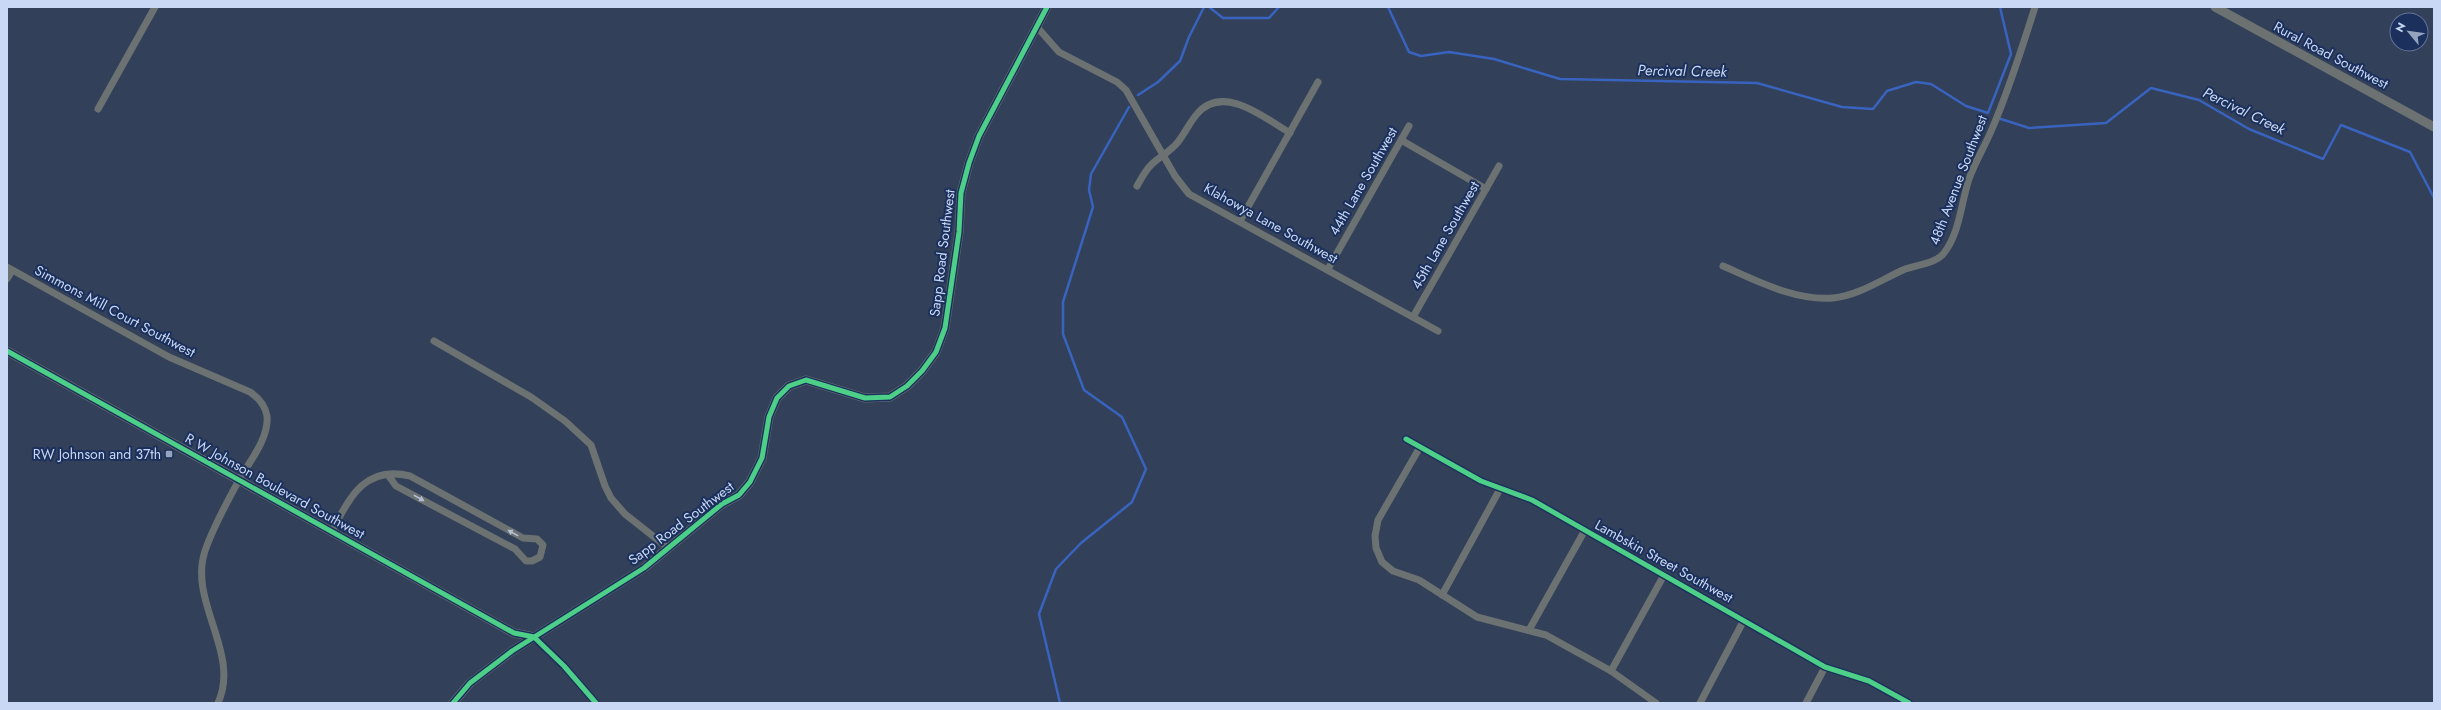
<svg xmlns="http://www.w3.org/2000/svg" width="2441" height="710" font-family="Jost,sans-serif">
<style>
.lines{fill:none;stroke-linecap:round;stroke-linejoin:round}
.stream{stroke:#3863be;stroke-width:2.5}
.minor{stroke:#6b7271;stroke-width:7}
.tertiary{stroke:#6b7271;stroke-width:9}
.cycleway-casing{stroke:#1b305c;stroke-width:8}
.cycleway{stroke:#4dcf88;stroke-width:5}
.oneway{fill:#b2bed3}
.poi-dot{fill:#94a3be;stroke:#1b305c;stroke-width:1.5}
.labels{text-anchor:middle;stroke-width:4;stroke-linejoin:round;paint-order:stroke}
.street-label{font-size:14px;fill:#c9d8f4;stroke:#1b305c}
.poi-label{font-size:14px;fill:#c9d8f4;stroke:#1b305c;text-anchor:end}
.water-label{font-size:15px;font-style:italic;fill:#c8d6ef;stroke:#1b305c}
</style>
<rect width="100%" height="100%" fill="#334059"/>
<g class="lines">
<!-- stream -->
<g class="stream">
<polyline points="1209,7 1223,18 1269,18 1279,7"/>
<polyline points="1388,7 1409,52 1421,56 1449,52 1494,59 1560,79 1757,83 1842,107 1873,109 1887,91 1916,82 1931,84 1966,106 1988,113 2011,54 2000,7"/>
<polyline points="1138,95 1158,82 1180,61 1189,37 1204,7"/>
<polyline points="2001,119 2029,128 2106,123 2151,88 2199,100 2249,129 2323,159 2341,125 2410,152 2434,198"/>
<polyline points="1060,703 1039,614 1056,569 1081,543 1132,502 1146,469 1122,417 1084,390 1063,334 1063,302 1093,207 1089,190 1091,174 1129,107"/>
</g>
<!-- minor -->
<g class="minor">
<polyline points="1037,27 1059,52 1117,82 1126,90 1175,176 1189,194 1438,331"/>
<polyline points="98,109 155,7"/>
<polyline points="1401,140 1486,189"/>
<path d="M 1137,186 C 1141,179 1145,171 1151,165 C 1159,157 1170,152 1178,142 C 1185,133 1190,122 1197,114 C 1223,83 1265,118 1290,133"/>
<polyline points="1240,221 1318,82"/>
<path d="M 1723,266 C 1757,281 1795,301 1833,298 C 1857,296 1881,280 1903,270 C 1915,265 1936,264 1944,253 C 1960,232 1961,203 1969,179 C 1975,162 1985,146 1992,129 C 2009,90 2022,48 2035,7"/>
<path d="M 7,267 L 169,357 L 250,392 C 259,398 265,405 267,416 C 269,438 250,461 239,480 C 227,502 213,527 205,551 C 188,602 241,653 218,703"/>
<polyline points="1328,269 1409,126"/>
<polyline points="7,279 12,271"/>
<polyline points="1413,317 1499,166"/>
<polyline points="434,341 531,397 565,421 591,445 605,486 611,498 625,514 668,548"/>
<polyline points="1406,439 1481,481 1532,500 1825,667 1869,681 1909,703"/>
<polyline points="1420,447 1378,520 1375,536 1376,548 1382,562 1393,571 1419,580 1477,617 1546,635 1611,671 1656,703"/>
<path d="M 332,531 C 350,497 365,465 410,476 L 523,538 L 537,539 L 543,545 L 540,557 L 532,561 L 526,561 L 515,549 L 396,486 L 388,475"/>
<polyline points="1442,595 1500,489"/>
<polyline points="1529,630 1585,530"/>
<polyline points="534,637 564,666 596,703"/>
<polyline points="1611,671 1664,575"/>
<polyline points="1700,703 1744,620"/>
<polyline points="1806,703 1825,667"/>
</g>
<!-- tertiary -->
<g class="tertiary">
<polyline points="2215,7 2434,127"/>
<polyline points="7,351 514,633 534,637"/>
<polyline points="453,703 470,683 512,651 644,568 722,504 739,495 750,482 762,458 769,417 777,398 789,386 806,380 865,398 890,397 907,386 922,371 936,352 945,328 959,232 961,193 969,163 979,136 1047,7"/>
</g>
<!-- cycleway casing -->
<g class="cycleway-casing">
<g id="cycleway">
<polyline points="7,351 514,633 534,637 564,666 596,703"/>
<polyline points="1406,439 1481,481 1532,500 1825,667 1869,681 1909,703"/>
<polyline points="453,703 470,683 512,651 644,568 722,504 739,495 750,482 762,458 769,417 777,398 789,386 806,380 865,398 890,397 907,386 922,371 936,352 945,328 959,232 961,193 969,163 979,136 1047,7"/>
</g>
</g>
<!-- cycleway -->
<use href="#cycleway" class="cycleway"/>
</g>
<!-- one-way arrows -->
<defs><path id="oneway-solid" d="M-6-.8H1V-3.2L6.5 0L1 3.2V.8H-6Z"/></defs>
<g class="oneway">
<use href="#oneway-solid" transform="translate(419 498) rotate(29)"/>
<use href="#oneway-solid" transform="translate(513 533) rotate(-151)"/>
</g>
<!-- markers -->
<rect class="poi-dot" x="165" y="450" width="8" height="8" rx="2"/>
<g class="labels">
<!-- street labels -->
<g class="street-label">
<text transform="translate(2331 55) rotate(28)" y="5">Rural Road Southwest</text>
<text transform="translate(1958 180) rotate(-69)" y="5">48th Avenue Southwest</text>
<text transform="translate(1363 181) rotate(-60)" y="5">44th Lane Southwest</text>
<text transform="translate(1271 223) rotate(29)" y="5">Klahowya Lane Southwest</text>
<text transform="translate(1445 235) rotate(-60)" y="5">45th Lane Southwest</text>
<text transform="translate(942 253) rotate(-83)" y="5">Sapp Road Southwest</text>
<text transform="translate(115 311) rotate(28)" y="5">Simmons Mill Court Southwest</text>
<text transform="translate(275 486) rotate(29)" y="5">R W Johnson Boulevard Southwest</text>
<text transform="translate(681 523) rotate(-37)" y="5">Sapp Road Southwest</text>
<text transform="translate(1664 561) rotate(29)" y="5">Lambskin Street Southwest</text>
</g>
<!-- poi labels -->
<g class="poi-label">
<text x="161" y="459">RW Johnson and 37th</text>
</g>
<!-- water labels -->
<g class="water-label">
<text transform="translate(1682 71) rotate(1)" y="5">Percival Creek</text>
<text transform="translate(2244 111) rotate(26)" y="5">Percival Creek</text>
</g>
</g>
<!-- border -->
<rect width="2441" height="710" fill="none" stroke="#c9d8f4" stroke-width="16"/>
<!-- north arrow -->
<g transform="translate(2409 32) rotate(299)"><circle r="19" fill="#1b305c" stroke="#617399"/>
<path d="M0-3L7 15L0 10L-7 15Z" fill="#94a3be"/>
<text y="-6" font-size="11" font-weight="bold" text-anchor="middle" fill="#c9d8f4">N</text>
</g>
</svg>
